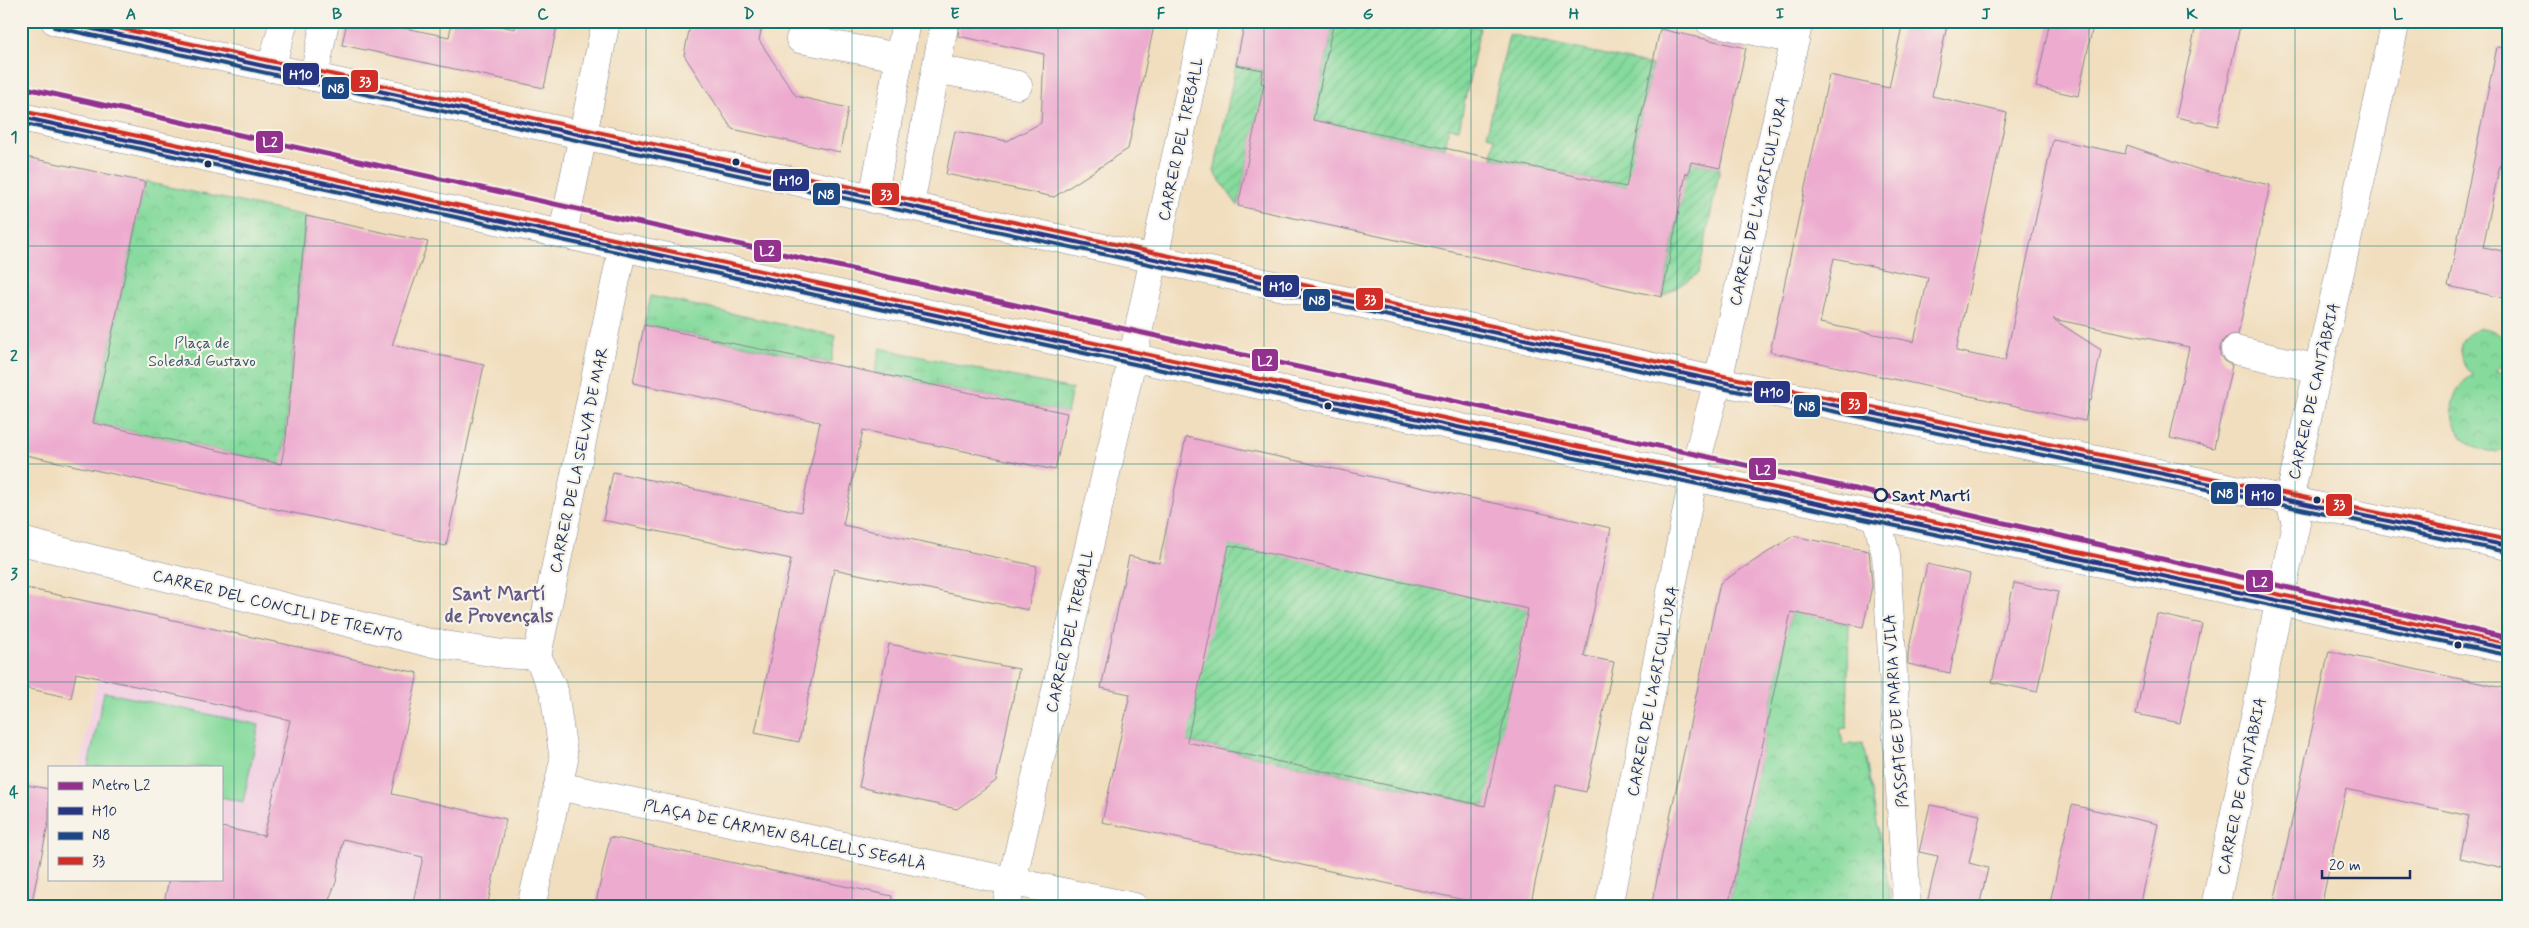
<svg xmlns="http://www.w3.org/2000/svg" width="2529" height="928" font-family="Mynerve,sans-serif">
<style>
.built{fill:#f2cfe2}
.grass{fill:url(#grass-tufts);stroke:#50847d}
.park{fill:url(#park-crowns);stroke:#50847d}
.garden{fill:url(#garden-furrows);stroke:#50847d}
.pitch{fill:#85da9c;stroke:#50847d}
.building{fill:#edabcf;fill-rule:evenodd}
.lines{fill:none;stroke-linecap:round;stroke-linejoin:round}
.minor-casing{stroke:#86868e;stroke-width:29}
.minor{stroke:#fff;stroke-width:28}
.bus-1-casing{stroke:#f7f3e8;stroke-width:8}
.bus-2-casing{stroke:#f7f3e8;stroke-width:8}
.bus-3-casing{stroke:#f7f3e8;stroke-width:8}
.bus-1{stroke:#283583;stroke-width:4}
.bus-2{stroke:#1c4883;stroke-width:4}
.bus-3{stroke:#d02e26;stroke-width:4}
.metro-1-casing{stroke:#f7f3e8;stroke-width:9}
.metro-1{stroke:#93328e;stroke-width:5}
.grid{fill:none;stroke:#0f766e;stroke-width:1;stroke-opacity:0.55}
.bus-dot{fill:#1b2f5e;stroke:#f7f3e8;stroke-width:2}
.stop-dot{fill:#f7f3e8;stroke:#1b2f5e;stroke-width:2.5}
.labels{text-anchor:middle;stroke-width:4.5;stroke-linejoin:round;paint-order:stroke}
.street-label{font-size:16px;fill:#1b2f5e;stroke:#f7f3e8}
.park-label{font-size:16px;fill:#365a6e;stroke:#f7f3e8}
.stop-label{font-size:16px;font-weight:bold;fill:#1b2f5e;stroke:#f7f3e8;text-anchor:start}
.quarter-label{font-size:19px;font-weight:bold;fill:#645a86;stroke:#f7f3e8}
.line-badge{stroke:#f7f3e8;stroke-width:2}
.badge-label{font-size:14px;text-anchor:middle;font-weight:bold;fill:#fff}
.neatline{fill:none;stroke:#0f766e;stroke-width:2}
.grid-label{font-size:16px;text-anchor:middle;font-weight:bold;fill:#0f766e}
</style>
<defs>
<pattern id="grass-tufts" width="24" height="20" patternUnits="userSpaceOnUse" patternTransform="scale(1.25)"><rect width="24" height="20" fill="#85da9c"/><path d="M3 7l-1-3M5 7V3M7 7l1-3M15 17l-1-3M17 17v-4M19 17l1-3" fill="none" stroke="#72bb89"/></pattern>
<pattern id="park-crowns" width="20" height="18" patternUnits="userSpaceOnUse" patternTransform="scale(1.25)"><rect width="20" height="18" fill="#85da9c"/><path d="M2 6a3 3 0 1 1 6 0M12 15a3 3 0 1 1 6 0" fill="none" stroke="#72bb89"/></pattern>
<pattern id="garden-furrows" width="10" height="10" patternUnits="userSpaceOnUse" patternTransform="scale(1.25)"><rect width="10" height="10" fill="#85da9c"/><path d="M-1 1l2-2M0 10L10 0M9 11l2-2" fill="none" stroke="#72bb89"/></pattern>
</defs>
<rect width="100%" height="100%" fill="#f7f3e8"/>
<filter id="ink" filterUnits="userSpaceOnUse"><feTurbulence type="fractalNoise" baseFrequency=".02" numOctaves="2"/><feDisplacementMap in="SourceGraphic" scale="10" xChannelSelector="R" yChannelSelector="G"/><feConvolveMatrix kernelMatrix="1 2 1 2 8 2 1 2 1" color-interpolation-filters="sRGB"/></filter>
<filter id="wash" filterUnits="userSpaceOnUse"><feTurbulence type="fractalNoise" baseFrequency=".0096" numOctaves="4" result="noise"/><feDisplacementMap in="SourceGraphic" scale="20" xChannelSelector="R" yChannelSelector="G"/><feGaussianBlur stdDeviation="1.12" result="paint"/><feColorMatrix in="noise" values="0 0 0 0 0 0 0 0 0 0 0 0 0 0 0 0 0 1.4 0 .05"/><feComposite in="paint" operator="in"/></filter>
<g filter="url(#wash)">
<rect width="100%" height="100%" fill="#f1debe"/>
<!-- built -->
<polygon class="built" points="112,607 418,673 392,794 506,819 487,907 333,907 343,839 296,692 263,842 245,838 221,827 221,767 79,767"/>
<!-- grass -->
<g class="grass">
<polygon points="651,296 836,336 831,363 644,325"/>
<polygon points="880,348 1072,389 1067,413 875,373"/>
</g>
<!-- park -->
<g class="park">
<polygon points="145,182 306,216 283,453 352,469 349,479 93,423"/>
<path d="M 2481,328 C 2507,330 2517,355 2495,371 L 2508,374 L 2508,448 C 2475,462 2442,428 2455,395 C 2458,386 2466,381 2473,375 C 2456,358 2454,336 2481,328 Z"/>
<polygon points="1791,612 1849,624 1847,728 1839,729 1844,745 1863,743 1892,907 1728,907"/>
</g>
<!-- garden -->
<g class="garden">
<polygon points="1334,21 1449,21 1480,28 1459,129 1449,128 1445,148 1259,109 1238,206 1214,172 1236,65 1263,70 1261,83 1291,77 1321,82"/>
<polygon points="1509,34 1652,65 1634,149 1664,155 1661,168 1688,174 1691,162 1720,168 1699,273 1662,297 1681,199 1492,158 1495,138 1487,135"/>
<polygon points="1166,531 1591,622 1584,656 1521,642 1493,771 1556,785 1549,819 1123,728 1222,577 1159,563"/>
</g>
<!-- pitch -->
<polygon class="pitch" points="104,692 259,725 243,802 221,797 221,767 88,767"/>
<g id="blocks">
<!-- building -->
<g class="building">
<polygon points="347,21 386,21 385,24 449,37 452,21 478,21 515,29 517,21 558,21 544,88 342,45"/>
<polygon points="691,21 763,21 759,40 796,96 848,108 840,152 732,129 684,55"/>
<polygon points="960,21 1155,21 1128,149 1054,197 946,174 955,131 1007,141 1041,123 1044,54 958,36"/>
<polygon points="1245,21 1334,21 1313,120 1626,187 1660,29 1746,48 1720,168 1691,162 1688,174 1686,173 1662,297 1238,206 1264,84 1261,83 1263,70 1236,65"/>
<path d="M 1903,21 L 1948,21 L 1932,96 L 2007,113 L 1956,351 L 2005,361 L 2053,139 L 2125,154 L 2127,145 L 2200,170 L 2270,185 L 2238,335 L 2231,335 L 2224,339 L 2220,347 L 2220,355 L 2224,361 L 2232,365 L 2214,448 L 2170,438 L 2189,347 L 2053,319 L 2101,350 L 2091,401 L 2089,400 L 2085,421 L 1770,352 L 1829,75 L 1889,88 ZM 1834,258 L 1928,278 L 1914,342 L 1820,323 Z"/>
<polygon points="2050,21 2094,21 2078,96 2036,87"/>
<polygon points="2197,21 2241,21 2218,126 2176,117"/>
<polygon points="2497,47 2508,48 2508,165 2500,164 2483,247 2508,252 2508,299 2448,286"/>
<polygon points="21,156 145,182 93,423 248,457 281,464 286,438 306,216 428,242 392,345 484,365 446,546 21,454"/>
<polygon points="644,325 1067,413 1055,470 863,430 843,525 1037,566 1028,610 834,569 799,742 755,733 791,559 603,520 613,472 801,512 820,422 633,383"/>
<path d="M 1186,437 L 1611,528 L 1584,656 L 1614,662 L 1586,792 L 1556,785 L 1530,907 L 1497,907 L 1102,822 L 1130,694 L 1101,688 L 1129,556 L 1159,563 ZM 1229,545 L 1528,609 L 1485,806 L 1187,742 Z"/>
<polygon points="1793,536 1869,551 1872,586 1863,627 1791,612 1728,907 1651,907 1720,583"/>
<polygon points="1927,564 1970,574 1950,673 1908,664 1908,653"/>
<polygon points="2014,583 2058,592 2037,692 1992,682"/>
<polygon points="21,587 418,673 392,794 506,819 487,907 412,907 423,857 343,839 336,882 326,907 163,907 169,879 221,879 221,827 264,836 290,720 76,673 71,698 21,687"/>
<polygon points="2157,614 2202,624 2180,723 2136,714"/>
<polygon points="889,644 1019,669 996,781 957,809 859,787"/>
<polygon points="2329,651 2508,689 2508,851 2504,868 2460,858 2469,816 2346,789 2321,907 2273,907"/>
<polygon points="21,784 49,789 49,820 32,901 21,900"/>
<polygon points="1930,805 1980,815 1969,863 1988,868 1979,907 1926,907 1938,856 1919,852"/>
<polygon points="2072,805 2158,824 2140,907 2049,907"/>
<polygon points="610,837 892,896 891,907 595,907"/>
</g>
</g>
</g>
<g filter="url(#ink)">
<use href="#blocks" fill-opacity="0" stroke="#86868e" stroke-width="1"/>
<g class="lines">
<!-- minor casing -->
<g class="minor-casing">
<g id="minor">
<polyline points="55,21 1718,381 2508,546"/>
<polyline points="1709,21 1795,40"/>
<polyline points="800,39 899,57"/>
<polyline points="271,68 284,21"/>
<polyline points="936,69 1018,85"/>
<polyline points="314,77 325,21"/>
<polyline points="21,117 1320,398 2508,649"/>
<polyline points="873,199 906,21"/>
<polyline points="910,205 945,21"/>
<polyline points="563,233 606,21"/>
<polyline points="2235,350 2319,369"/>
<polyline points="1876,516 1886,555 1907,907"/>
<polyline points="21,541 426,642 503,654 537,656"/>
<polyline points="558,786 1134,907"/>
<polyline points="531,907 564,760 554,691 537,656 623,246"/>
<polyline points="1006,907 1133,356 1205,21"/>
<polyline points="1609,907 1697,459 1718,381 1799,21"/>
<polyline points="2215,907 2296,523 2289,500 2396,21"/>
</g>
</g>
<!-- minor -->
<use href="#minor" class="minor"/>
<!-- bus-1 casing -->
<g class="bus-1-casing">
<g id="bus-1">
<polyline points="56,21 1718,381 2508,546"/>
<polyline points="21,117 1320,398 2508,649"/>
</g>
</g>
<!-- bus-2 casing -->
<g class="bus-2-casing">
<g id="bus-2">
<polyline points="54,27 1717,387 2507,552"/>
<polyline points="21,123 1319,404 2507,655"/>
</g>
</g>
<!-- bus-3 casing -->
<g class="bus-3-casing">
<g id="bus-3">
<polyline points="86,21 1719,375 2508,540"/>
<polyline points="22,111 1321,392 2508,643"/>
</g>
</g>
<!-- bus-1 -->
<use href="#bus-1" class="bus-1"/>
<!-- bus-2 -->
<use href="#bus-2" class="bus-2"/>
<!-- bus-3 -->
<use href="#bus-3" class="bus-3"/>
<!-- metro-1 casing -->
<g class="metro-1-casing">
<polyline id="metro-1" points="21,87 1882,495 2508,638"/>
</g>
<!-- metro-1 -->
<use href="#metro-1" class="metro-1"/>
</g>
</g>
<!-- grid -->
<path class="grid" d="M 234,21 L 234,907M 440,21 L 440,907M 646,21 L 646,907M 852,21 L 852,907M 1058,21 L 1058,907M 1264,21 L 1264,907M 1471,21 L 1471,907M 1677,21 L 1677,907M 1883,21 L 1883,907M 2089,21 L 2089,907M 2295,21 L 2295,907M 21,246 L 2508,246M 21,464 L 2508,464M 21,682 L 2508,682"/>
<!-- markers -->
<g class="bus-dot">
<circle cx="736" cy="162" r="4.5"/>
<circle cx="208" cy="164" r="4.5"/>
<circle cx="1328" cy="406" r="4.5"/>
<circle cx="2317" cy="500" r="4.5"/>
<circle cx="2458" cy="645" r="4.5"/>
</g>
<circle class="stop-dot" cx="1881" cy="495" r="6"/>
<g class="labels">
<!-- street labels -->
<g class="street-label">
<text transform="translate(1180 139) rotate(-78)" y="6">CARRER DEL TREBALL</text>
<text transform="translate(1758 201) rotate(-77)" y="6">CARRER DE L'AGRICULTURA</text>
<text transform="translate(2313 391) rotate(-77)" y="6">CARRER DE CANTÀBRIA</text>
<text transform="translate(578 460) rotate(-78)" y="6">CARRER DE LA SELVA DE MAR</text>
<text transform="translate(278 605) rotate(14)" y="6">CARRER DEL CONCILI DE TRENTO</text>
<text transform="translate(1069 631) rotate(-77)" y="6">CARRER DEL TREBALL</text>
<text transform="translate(1652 691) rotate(-79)" y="6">CARRER DE L'AGRICULTURA</text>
<text transform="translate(1895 711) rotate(-94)" y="6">PASSATGE DE MARIA VILA</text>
<text transform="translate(2241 786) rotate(-78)" y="6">CARRER DE CANTÀBRIA</text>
<text transform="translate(785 834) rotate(12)" y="6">PLAÇA DE CARMEN BALCELLS SEGALÀ</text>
</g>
<!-- park labels -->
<g class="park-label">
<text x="202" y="348">Plaça de<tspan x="202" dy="18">Soledad Gustavo</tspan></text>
</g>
<!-- stop labels -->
<g class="stop-label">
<text x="1892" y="501">Sant Martí</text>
</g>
<!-- quarter labels -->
<g class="quarter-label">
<text x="499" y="600">Sant Martí<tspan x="499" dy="22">de Provençals</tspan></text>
</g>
</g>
<g class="line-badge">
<rect x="282" y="62" width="38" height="24" rx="5" fill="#283583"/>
<rect x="350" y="69" width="29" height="24" rx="5" fill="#d02e26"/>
<rect x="321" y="76" width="29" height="24" rx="5" fill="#1c4883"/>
<rect x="255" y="130" width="29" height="24" rx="5" fill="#93328e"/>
<rect x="772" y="168" width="38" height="24" rx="5" fill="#283583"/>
<rect x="812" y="182" width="29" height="24" rx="5" fill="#1c4883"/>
<rect x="871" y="182" width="29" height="24" rx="5" fill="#d02e26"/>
<rect x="753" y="239" width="29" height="24" rx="5" fill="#93328e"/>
<rect x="1262" y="274" width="38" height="24" rx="5" fill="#283583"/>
<rect x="1355" y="287" width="29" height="24" rx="5" fill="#d02e26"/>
<rect x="1302" y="288" width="29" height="24" rx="5" fill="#1c4883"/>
<rect x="1251" y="348" width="28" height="24" rx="5" fill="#93328e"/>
<rect x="1753" y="380" width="38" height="24" rx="5" fill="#283583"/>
<rect x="1840" y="391" width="28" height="24" rx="5" fill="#d02e26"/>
<rect x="1793" y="394" width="28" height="24" rx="5" fill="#1c4883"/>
<rect x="1748" y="457" width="29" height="24" rx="5" fill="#93328e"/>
<rect x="2210" y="481" width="29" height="24" rx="5" fill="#1c4883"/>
<rect x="2244" y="483" width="38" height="24" rx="5" fill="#283583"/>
<rect x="2325" y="493" width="28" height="24" rx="5" fill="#d02e26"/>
<rect x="2245" y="569" width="29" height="24" rx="5" fill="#93328e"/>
</g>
<g class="badge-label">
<text x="301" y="79">H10</text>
<text x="365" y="86">33</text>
<text x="336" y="93">N8</text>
<text x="270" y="146">L2</text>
<text x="791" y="185">H10</text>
<text x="826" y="199">N8</text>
<text x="886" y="199">33</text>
<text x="767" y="255">L2</text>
<text x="1281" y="291">H10</text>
<text x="1370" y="304">33</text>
<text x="1317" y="305">N8</text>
<text x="1265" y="365">L2</text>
<text x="1772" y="397">H10</text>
<text x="1854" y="408">33</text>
<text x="1807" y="411">N8</text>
<text x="1763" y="474">L2</text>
<text x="2225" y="498">N8</text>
<text x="2263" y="500">H10</text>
<text x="2339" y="509">33</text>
<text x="2260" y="586">L2</text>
</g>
<!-- margin -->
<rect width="2529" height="928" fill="none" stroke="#f7f3e8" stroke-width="55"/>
<!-- legend -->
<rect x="48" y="766" width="175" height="115" fill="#f7f3e8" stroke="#9fa5b1"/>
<rect x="58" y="782" width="25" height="8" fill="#93328e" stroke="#9fa5b1"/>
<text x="92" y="790" font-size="15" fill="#1b2f5e">Metro L2</text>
<rect x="58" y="807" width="25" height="8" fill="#283583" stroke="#9fa5b1"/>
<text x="92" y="816" font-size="15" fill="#1b2f5e">H10</text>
<rect x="58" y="832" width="25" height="8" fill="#1c4883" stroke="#9fa5b1"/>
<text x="92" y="840" font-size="15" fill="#1b2f5e">N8</text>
<rect x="58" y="857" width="25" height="8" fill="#d02e26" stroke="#9fa5b1"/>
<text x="92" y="866" font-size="15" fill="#1b2f5e">33</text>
<!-- scale -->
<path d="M2322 870v8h88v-8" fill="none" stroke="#1b2f5e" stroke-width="2.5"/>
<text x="2329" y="870" font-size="15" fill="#1b2f5e" stroke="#f7f3e8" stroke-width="4" paint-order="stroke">20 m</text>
<rect x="28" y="28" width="2474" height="872" class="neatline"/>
<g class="grid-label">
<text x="131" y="19">A</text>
<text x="337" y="19">B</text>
<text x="543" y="19">C</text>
<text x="749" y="19">D</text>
<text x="955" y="19">E</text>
<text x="1161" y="19">F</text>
<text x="1368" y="19">G</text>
<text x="1574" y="19">H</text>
<text x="1780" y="19">I</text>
<text x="1986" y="19">J</text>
<text x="2192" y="19">K</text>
<text x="2398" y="19">L</text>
<text x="14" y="142">1</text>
<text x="14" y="361">2</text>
<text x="14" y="579">3</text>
<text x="14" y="797">4</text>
</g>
</svg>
